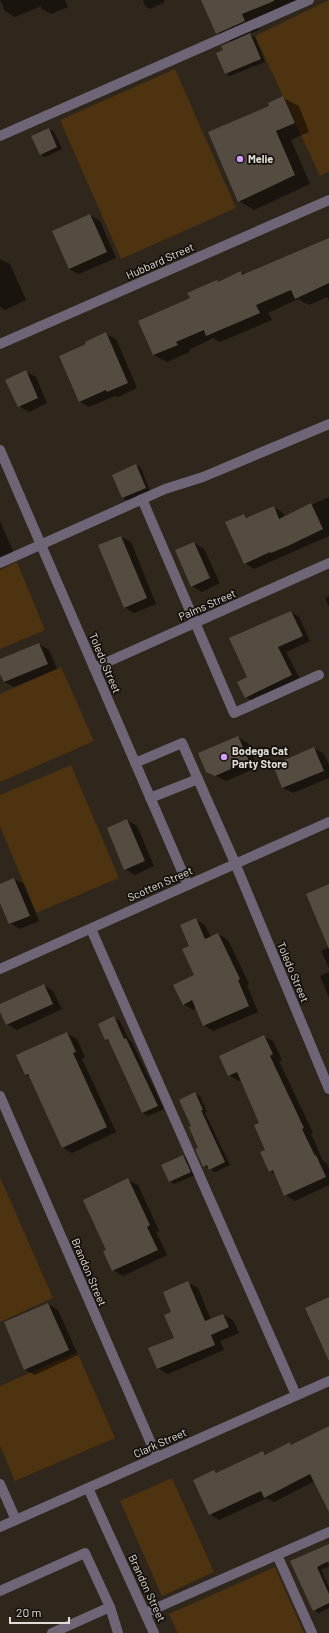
<svg xmlns="http://www.w3.org/2000/svg" width="329" height="1633" font-family="Barlow,sans-serif">
<style>
.green{fill:#4d330f}
.shadow{fill:#0007}
.building{fill:#554c41}
.lines{fill:none;stroke-linecap:round;stroke-linejoin:round}
.minor{stroke:#6e6576;stroke-width:10}
.poi-dot{fill:#d49cfb;stroke:#14100b;stroke-width:1.5}
.labels{text-anchor:middle;stroke-width:3.5;stroke-linejoin:round;paint-order:stroke}
.poi-label{font-size:11px;font-weight:bold;fill:#e2dcd6;stroke:#14100b;text-anchor:start}
.street-label{font-size:11px;fill:#e2dcd6;stroke:#14100b}
</style>
<rect width="100%" height="100%" fill="#2f261c"/>
<!-- green -->
<g class="green">
<polygon points="329,0 329,171 320,176 255,36"/>
<polygon points="175,69 236,208 121,259 60,120"/>
<polygon points="17,562 45,630 0,649 0,570"/>
<polygon points="61,667 94,741 0,782 0,694"/>
<polygon points="71,765 119,878 36,913 0,826 0,795"/>
<polygon points="0,1177 53,1298 0,1322"/>
<polygon points="77,1352 115,1438 15,1481 0,1446 0,1386"/>
<polygon points="172,1478 214,1572 162,1596 120,1501"/>
<polygon points="275,1567 304,1633 178,1633 169,1614"/>
</g>
<!-- shadow -->
<g class="shadow">
<polygon points="0,0 65,0 68,7 51,14 42,9 41,6 15,17 5,11"/>
<polygon points="143,0 164,0 165,2 150,9 145,6"/>
<polygon points="202,0 299,0 256,22 259,30 249,34 255,37 265,62 230,76 225,73 224,51 232,42 216,33"/>
<polygon points="283,98 299,106 309,132 291,140 310,184 254,210 239,201 270,106"/>
<polygon points="49,129 54,132 62,149 45,157 40,154"/>
<polygon points="90,215 100,221 116,258 79,274 69,269"/>
<polygon points="329,239 329,300 327,297 309,305 298,299 268,313 272,320 220,342 213,338 189,350 190,352 167,362 154,355 139,322 191,299 217,281 219,282 241,272 245,275"/>
<polygon points="0,259 10,264 26,300 5,310 0,307"/>
<polygon points="106,334 116,339 137,388 118,397 115,396 89,407 79,401 87,345"/>
<polygon points="26,372 36,377 47,403 29,412 19,406"/>
<polygon points="136,465 141,468 150,491 128,501 123,498 113,476"/>
<polygon points="329,497 329,536 254,569 245,563 227,523 244,515 249,518 274,507 283,513 285,517"/>
<polygon points="0,521 15,556 0,563"/>
<polygon points="121,537 131,542 156,604 134,613 124,607"/>
<polygon points="194,543 204,549 220,583 202,592 192,586"/>
<polygon points="329,596 329,607 325,598"/>
<polygon points="291,612 299,617 310,641 286,652 300,679 254,702 246,697 248,678"/>
<polygon points="39,644 49,650 57,669 14,687 4,682 0,671 0,660"/>
<polygon points="238,737 248,743 258,767 226,781 207,771"/>
<polygon points="314,748 324,754 329,765 329,778 293,793 283,788 274,766"/>
<polygon points="127,820 137,826 154,866 135,875 125,869"/>
<polygon points="14,879 24,884 39,921 20,929 10,923 0,900 0,885"/>
<polygon points="195,919 205,925 211,938 218,934 228,940 249,984 247,985 258,1012 213,1031 204,1025 196,1008 193,1010 183,1004 195,976 191,947"/>
<polygon points="329,947 329,968 321,951"/>
<polygon points="329,972 329,998 320,976"/>
<polygon points="44,985 53,991 62,1009 17,1030 7,1024 0,1010 0,1005"/>
<polygon points="114,1018 120,1021 129,1040 132,1042 164,1109 148,1116 142,1112 110,1042 106,1039"/>
<polygon points="67,1033 77,1039 85,1057 82,1059 116,1132 72,1153 62,1147 30,1077 26,1075"/>
<polygon points="263,1036 273,1041 282,1060 279,1061 313,1133 311,1134 323,1161 326,1162 329,1168 329,1185 295,1201 285,1195 276,1174 270,1171 260,1123 241,1080 239,1081 229,1075"/>
<polygon points="195,1094 200,1096 207,1112 205,1113 230,1165 215,1172 204,1166 193,1127"/>
<polygon points="183,1156 188,1159 195,1175 174,1184 169,1181"/>
<polygon points="128,1180 138,1185 159,1231 156,1232 167,1255 123,1276 113,1270 107,1250"/>
<polygon points="188,1283 198,1288 211,1320 223,1315 233,1320 239,1333 220,1341 224,1350 168,1374 158,1368 175,1338 172,1312"/>
<polygon points="48,1304 58,1310 78,1355 35,1375 25,1370 5,1323"/>
<polygon points="329,1428 329,1510 315,1481 274,1502 267,1498 219,1520 210,1514 214,1471 218,1473 263,1452 267,1455 290,1443 293,1445"/>
<polygon points="324,1552 329,1566 321,1570 329,1587 329,1608 319,1613 314,1610 291,1562"/>
</g>
<!-- building -->
<g class="building">
<polygon points="201,0 274,0 274,1 242,14 245,21 216,34"/>
<polygon points="250,33 261,59 225,74 216,53 223,50 221,46"/>
<polygon points="283,96 295,123 276,131 295,175 238,202 208,132 269,106 268,103"/>
<polygon points="49,128 57,147 40,155 31,136"/>
<polygon points="90,214 107,252 69,269 52,231"/>
<polygon points="329,238 329,283 295,299 291,290 256,305 260,313 206,336 204,330 176,342 178,345 153,355 138,321 190,298 187,293 217,280 218,282 241,271 242,275"/>
<polygon points="106,332 128,383 107,392 106,390 79,402 59,356 86,344 85,342"/>
<polygon points="26,370 38,398 18,407 5,380"/>
<polygon points="136,464 146,488 122,498 112,475"/>
<polygon points="311,503 323,529 290,545 271,553 270,552 244,564 225,522 244,514 246,518 274,506 279,519"/>
<polygon points="121,536 147,598 124,608 98,545"/>
<polygon points="194,542 210,578 191,587 175,550"/>
<polygon points="291,611 303,636 278,647 292,675 245,698 237,682 247,677 229,638"/>
<polygon points="39,643 48,664 4,682 0,674 0,659"/>
<polygon points="238,736 249,761 215,776 206,772 198,753"/>
<polygon points="314,747 324,771 282,788 273,765"/>
<polygon points="127,819 145,861 124,870 107,828"/>
<polygon points="14,878 30,916 9,924 0,903 0,884"/>
<polygon points="329,884 329,949 306,894"/>
<polygon points="196,918 205,939 218,933 240,979 238,980 249,1006 203,1026 192,1000 183,1005 173,985 194,975 182,949 189,946 180,925"/>
<polygon points="44,984 53,1004 6,1025 0,1012 0,1004"/>
<polygon points="114,1016 124,1039 126,1038 158,1106 142,1113 108,1039 105,1040 98,1024"/>
<polygon points="67,1032 76,1052 73,1053 107,1127 62,1148 28,1074 25,1075 16,1055"/>
<polygon points="264,1035 273,1054 270,1056 304,1128 302,1129 315,1156 316,1155 326,1177 284,1196 273,1170 269,1172 260,1152 265,1150 254,1125 259,1123 237,1072 228,1076 219,1056"/>
<polygon points="195,1092 203,1110 201,1110 225,1162 209,1170 207,1165 203,1167 195,1149 198,1148 189,1127 191,1126 179,1100"/>
<polygon points="183,1155 191,1172 169,1182 161,1165"/>
<polygon points="128,1178 150,1225 147,1227 158,1250 112,1271 103,1251 106,1250 83,1200"/>
<polygon points="188,1281 205,1321 223,1314 229,1327 211,1335 215,1345 157,1369 148,1348 174,1338 164,1315 171,1312 163,1292"/>
<polygon points="329,1297 329,1361 305,1308"/>
<polygon points="48,1303 69,1350 24,1370 4,1322"/>
<polygon points="329,1426 329,1512 310,1474 264,1498 261,1491 209,1515 193,1480 214,1470 216,1473 263,1451 265,1455 290,1442 291,1445"/>
<polygon points="329,1544 329,1561 317,1567 329,1594 329,1603 313,1611 290,1561"/>
</g>
<g class="lines">
<!-- minor -->
<g class="minor">
<polyline points="0,136 309,0"/>
<polyline points="0,344 329,200"/>
<polyline points="0,450 188,885"/>
<polyline points="142,499 234,713 319,675"/>
<polyline points="0,563 165,489 203,477 329,424"/>
<polyline points="94,668 329,563"/>
<polyline points="135,763 182,743 235,863 329,1089"/>
<polyline points="150,798 198,779"/>
<polyline points="91,929 296,1395"/>
<polyline points="0,969 329,822"/>
<polyline points="0,1096 157,1457"/>
<polyline points="0,1484 16,1520"/>
<polyline points="88,1488 154,1633"/>
<polyline points="0,1527 329,1381"/>
<polyline points="277,1555 312,1633"/>
<polyline points="0,1591 85,1553 110,1607 52,1633"/>
<polyline points="110,1607 118,1633"/>
<polyline points="145,1613 329,1532"/>
</g>
</g>
<!-- markers -->
<g class="poi-dot">
<circle cx="240" cy="159" r="4"/>
<circle cx="224" cy="757" r="4"/>
</g>
<g class="labels">
<!-- poi labels -->
<g class="poi-label">
<text x="248" y="163">Melie</text>
<text x="232" y="755">Bodega Cat<tspan x="232" dy="13">Party Store</tspan></text>
</g>
<!-- street labels -->
<g class="street-label">
<text transform="translate(160 261) rotate(-24)" y="4">Hubbard Street</text>
<text transform="translate(207 605) rotate(-24)" y="4">Palms Street</text>
<text transform="translate(105 663) rotate(67)" y="4">Toledo Street</text>
<text transform="translate(160 884) rotate(-24)" y="4">Scotten Street</text>
<text transform="translate(293 972) rotate(67)" y="4">Toledo Street</text>
<text transform="translate(89 1272) rotate(67)" y="4">Brandon Street</text>
<text transform="translate(160 1443) rotate(-24)" y="4">Clark Street</text>
<text transform="translate(147 1588) rotate(65)" y="4">Brandon Street</text>
</g>
</g>
<!-- scale -->
<path d="M10 1617v6h59v-6" fill="none" stroke="#e2dcd6" stroke-width="2"/>
<text x="16" y="1617" font-size="12" fill="#e2dcd6" stroke="#14100b" stroke-width="3" paint-order="stroke">20 m</text>
</svg>
